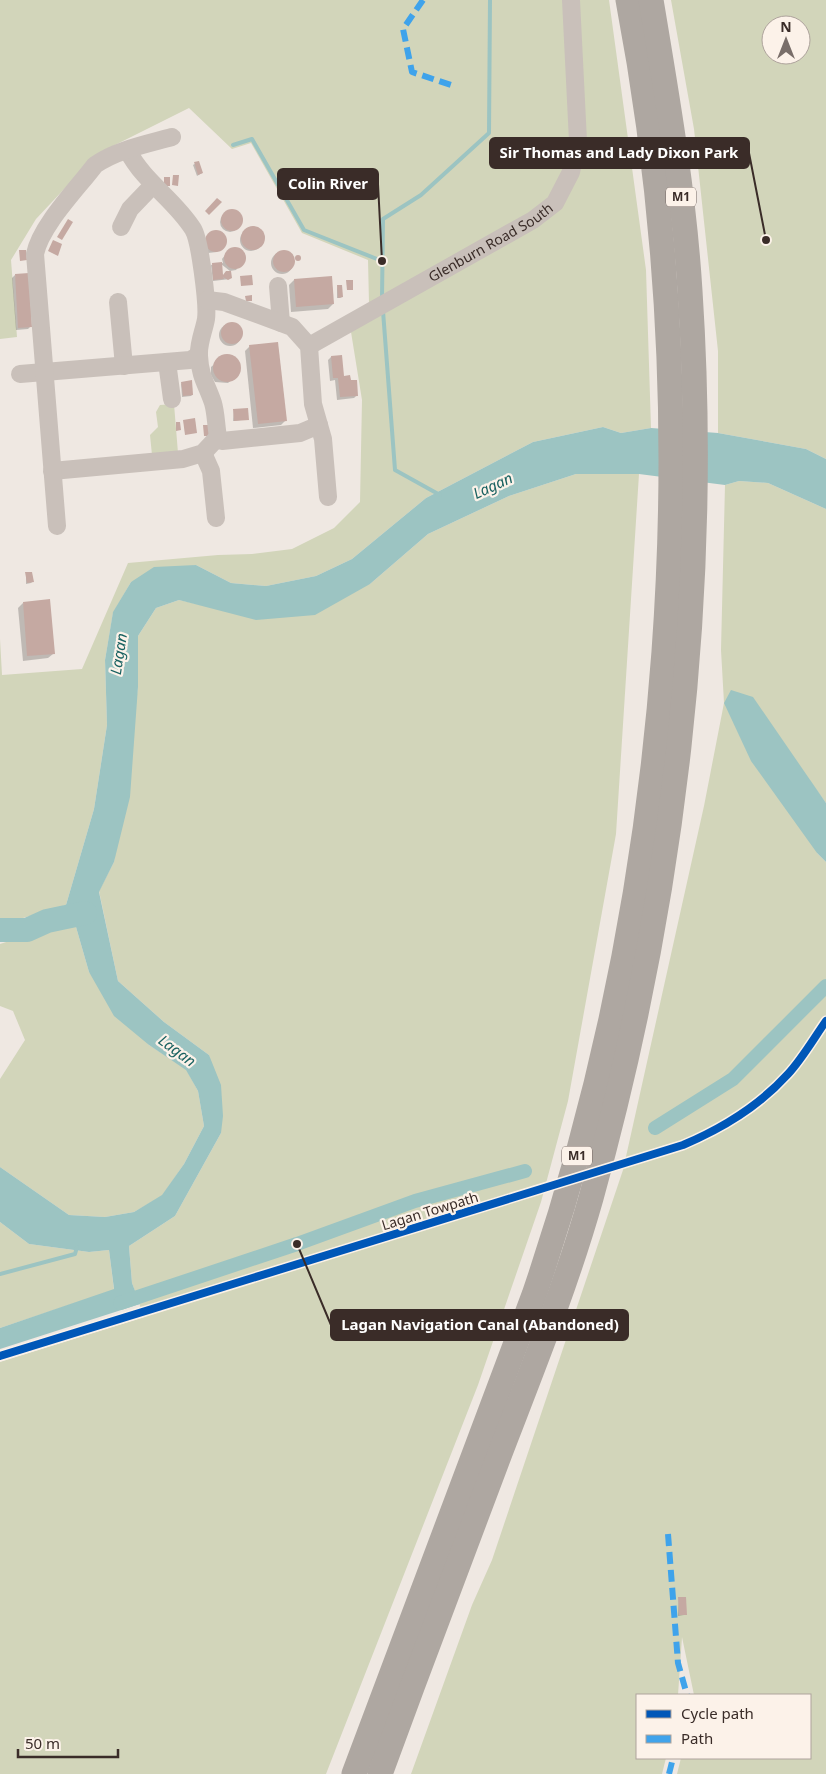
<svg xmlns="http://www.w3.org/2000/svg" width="826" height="1774" font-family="'Noto Sans',sans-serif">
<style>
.green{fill:#d2d5ba;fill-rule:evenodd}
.water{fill:#9cc4c2}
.shadow{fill:#0003}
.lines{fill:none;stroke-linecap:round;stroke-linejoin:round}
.stream{stroke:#9cc4c2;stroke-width:4}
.canal{stroke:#9cc4c2;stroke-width:14}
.river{stroke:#9cc4c2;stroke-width:24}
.building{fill:#c5a9a2}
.minor{stroke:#c9c0ba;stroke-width:18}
.highway{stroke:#aea7a1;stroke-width:25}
.quiet{stroke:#3fa3eb;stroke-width:6;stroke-dasharray:12 6;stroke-linecap:butt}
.cycleway-casing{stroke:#fcf2e9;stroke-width:11}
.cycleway{stroke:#0057b8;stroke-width:8}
.labels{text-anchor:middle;stroke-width:4.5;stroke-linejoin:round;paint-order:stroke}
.shield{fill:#fcf2e9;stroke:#746762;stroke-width:1}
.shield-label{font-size:12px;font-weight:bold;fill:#3a2c28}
.street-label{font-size:14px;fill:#3a2c28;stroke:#fcf2e9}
.water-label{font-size:15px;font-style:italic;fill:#186160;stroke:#fcf2e9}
.leader{fill:none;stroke:#3a2c28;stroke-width:2}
.callout-dot{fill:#3a2c28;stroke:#fcf2e9;stroke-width:2}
.callout{fill:#3a2c28;stroke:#3a2c28;stroke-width:2}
.callout-label{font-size:15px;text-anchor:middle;font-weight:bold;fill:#fff}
</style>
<rect width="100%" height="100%" fill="#efe8e2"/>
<!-- green -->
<g class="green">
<polygon points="0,0 609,0 646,270 651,428 621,433 603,427 533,442 426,498 352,559 316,576 266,586 231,583 196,565 131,582 113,613 105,660 107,725 94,809 66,905 0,925 0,639 2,675 82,669 128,563 218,555 252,554 292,549 334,528 360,502 362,400 351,332 369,303 368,260 302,233 251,143 232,149 189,108 97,154 36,219 11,260 17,337 0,339"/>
<path d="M 671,0 L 826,0 L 826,459 L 806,449 L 718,433 L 718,351 L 694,129 ZM 771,25 L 801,25 L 801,55 L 771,55 Z"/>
<polygon points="174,404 178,453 152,455 150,435 158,427 156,412 160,405"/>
<polygon points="576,474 639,474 616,834 568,1101 541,1202 478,1385 326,1774 0,1774 0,1362 144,1317 132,1283 129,1246 175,1216 221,1133 209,1055 164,1022 118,981 99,891 114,862 138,687 138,636 156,608 179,600 210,607 370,584 428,534 509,496"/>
<polygon points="739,481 768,483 826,509 826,803 812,784 817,853 826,862 826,1774 677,1774 681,1758 810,1758 810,1695 694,1695 682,1637 678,1695 637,1695 637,1758 666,1758 662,1774 411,1774 472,1605 492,1560 623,1170 704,806 724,703 721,650 725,485"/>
<polygon points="74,920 89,972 149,1045 186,1069 198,1091 204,1126 184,1164 162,1196 134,1212 105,1217 69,1215 0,1167 0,1079 25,1040 13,1011 0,1006 0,944"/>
<polygon points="0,1222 29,1244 89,1252 109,1250 114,1290 0,1328"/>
</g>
<!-- water -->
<g class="water">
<polygon points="603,427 621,433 651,428 718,433 806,449 826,459 826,509 768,483 739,481 725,485 639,474 576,474 509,496 428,534 370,584 315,615 256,620 179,600 156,608 138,636 138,687 130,797 114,862 99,892 118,981 164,1022 209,1055 221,1085 223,1116 221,1133 175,1216 129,1246 132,1283 140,1304 0,1349 0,1328 114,1289 109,1250 89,1252 29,1244 0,1222 0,1167 69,1215 105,1217 134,1212 162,1195 184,1164 204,1126 198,1091 186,1070 149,1045 114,1016 89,972 74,920 66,905 94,809 107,725 105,660 113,612 131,582 154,567 196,565 231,583 266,586 316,576 352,559 426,498 533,442"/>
<polygon points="731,690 753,697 826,803 826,862 817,853 751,761 724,703"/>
</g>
<!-- shadow -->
<g class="shadow">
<polygon points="198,162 202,173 197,176 193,165"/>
<circle cx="230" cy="222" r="10"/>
<circle cx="251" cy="240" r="11"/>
<polygon points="212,232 218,232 223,235 224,244 217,252 208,253 202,243"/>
<polygon points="239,249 244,253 245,259 236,270 230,271 221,264 222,277 226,272 230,279 213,281 211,265 223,263 222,259 229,250"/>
<circle cx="282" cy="263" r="11"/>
<polygon points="15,275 31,326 28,329 16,330 12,278"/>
<polygon points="294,280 333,304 328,309 291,312 289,285"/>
<polygon points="337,286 342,297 340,298 337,298"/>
<circle cx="230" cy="335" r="11"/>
<polygon points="250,346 286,420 281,425 253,428 245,351"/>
<polygon points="225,355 233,357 238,363 237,375 228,383 215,382 211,375 211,367"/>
<polygon points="341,356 343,377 357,395 354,398 337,400 335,380 330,381 328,360 331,357"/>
<polygon points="181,383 192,395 191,396 182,397"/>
<polygon points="234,410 248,419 233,421"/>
<polygon points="26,574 32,582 31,583 26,584"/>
<polygon points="23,603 53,654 48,658 23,661 18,608"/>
<polygon points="679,1598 686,1614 684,1615 678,1616"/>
</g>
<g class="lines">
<!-- stream -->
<g class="stream">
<polyline points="233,145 252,139 304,230 382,261"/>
<polyline points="382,299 383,219 421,195 489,133 490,0"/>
<polyline points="383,311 395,470 440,495"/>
<polyline points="0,1274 75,1254 77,1247"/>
</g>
<!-- canal -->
<g class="canal">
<polyline points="655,1128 733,1079 826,986"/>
<polyline points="120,1303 297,1244 415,1201 525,1171"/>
</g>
<!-- river -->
<polyline class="river" points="0,930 27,930 47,921 85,913"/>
</g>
<!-- building -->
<g class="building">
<polygon points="199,161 203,173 198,175 194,162"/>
<polygon points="173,175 179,175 178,186 172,185"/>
<rect x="164" y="177" width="6" height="9"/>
<polygon points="217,198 222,202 209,215 205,211"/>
<circle cx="232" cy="220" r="11"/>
<polygon points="68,219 73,222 62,240 57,237"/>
<circle cx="253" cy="238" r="12"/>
<circle cx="216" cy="241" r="11"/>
<polygon points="53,240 62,244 58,256 48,251"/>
<circle cx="235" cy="258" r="11"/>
<polygon points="19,250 26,250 27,260 20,261"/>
<circle cx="284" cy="261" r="11"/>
<circle cx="298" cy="258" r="3"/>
<polygon points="222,262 223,275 226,271 231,271 232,278 228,280 223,277 224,279 213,280 212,263"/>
<polygon points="29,273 32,327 18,328 15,274"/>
<polygon points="252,275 253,285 241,286 240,276"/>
<polygon points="332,276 334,304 296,307 294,279"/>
<polygon points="346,280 353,280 353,290 347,290"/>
<polygon points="337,285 342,285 343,297 338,298"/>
<polygon points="252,295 252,301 246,301 245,296"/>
<circle cx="232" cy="333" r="11"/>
<polygon points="278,342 287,421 258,424 249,345"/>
<circle cx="227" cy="368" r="14"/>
<polygon points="342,355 344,376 350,375 351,380 357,380 358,396 340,397 338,378 333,378 331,356"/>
<polygon points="192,380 193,395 183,396 181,382"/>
<polygon points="248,408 249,420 234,421 233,409"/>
<polygon points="195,418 197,433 185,435 183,420"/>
<polygon points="176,422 180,422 181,430 176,431"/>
<polygon points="203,425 209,425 209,436 204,436"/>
<polygon points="25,572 32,572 34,582 27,583"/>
<polygon points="50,599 55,654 27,656 23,602"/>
<polygon points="678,1597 686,1597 687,1615 679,1615"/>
</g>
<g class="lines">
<!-- minor -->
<g class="minor">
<path d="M 128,151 C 144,182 175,200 193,229 C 200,240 208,305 206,319 C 204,331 198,343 199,356 C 200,377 207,385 213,403 C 216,413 216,426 218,437 L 222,441 L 300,433 L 319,425"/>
<polyline points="121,227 130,209 153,185"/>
<polyline points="278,286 281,323"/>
<polyline points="207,300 224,302 292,327 309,346 313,404 323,439 328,497"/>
<polyline points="118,302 124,366"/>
<path id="s1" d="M 309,346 L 533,220 L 555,203 L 571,172 L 578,141 L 571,0"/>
<polyline points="167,362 172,399"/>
<polyline points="20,374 190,360 199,355"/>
<polyline points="203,453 211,471 216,518"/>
<polyline points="52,471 183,459 203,453 218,437"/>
<path d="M 57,526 C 49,435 43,345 35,254 C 41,225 77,189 95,165 C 116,150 147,144 172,137"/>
</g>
<!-- highway -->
<g class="highway">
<path d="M 354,1774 L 534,1295 C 674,886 709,424 628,0"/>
<path d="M 380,1774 C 420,1665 461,1556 502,1448 C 534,1365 567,1283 591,1198 C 673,904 710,595 690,291 C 684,193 667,96 651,0"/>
</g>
<!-- quiet -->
<g class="quiet">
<polyline points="423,0 403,29 412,72 454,86"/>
<polyline points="668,1534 678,1663 687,1695"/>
<polyline points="669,1774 673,1758"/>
</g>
<!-- cycleway casing -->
<g class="cycleway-casing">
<path id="cycleway" d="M 0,1356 L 683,1145 C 723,1128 758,1107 788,1074 C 802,1059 814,1038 826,1021"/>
</g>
<!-- cycleway -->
<use href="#cycleway" class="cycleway"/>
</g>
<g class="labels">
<!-- shield labels -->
<g class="shield">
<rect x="666" y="187.5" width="30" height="19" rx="4"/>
<rect x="562" y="1146.5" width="30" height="19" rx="4"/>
</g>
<g class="shield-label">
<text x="681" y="201">M1</text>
<text x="577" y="1160">M1</text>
</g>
<!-- street labels -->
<g class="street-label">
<text dy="5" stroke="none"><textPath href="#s1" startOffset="209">Glenburn Road South</textPath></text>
<text transform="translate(430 1211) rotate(-17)" y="5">Lagan Towpath</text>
</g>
<!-- water labels -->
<g class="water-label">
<text transform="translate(493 486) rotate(-25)" y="5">Lagan</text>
<text transform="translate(119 654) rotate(-81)" y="5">Lagan</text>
<text transform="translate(177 1051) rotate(36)" y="5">Lagan</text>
</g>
</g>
<!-- callouts -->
<path class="leader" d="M766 240L749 153M382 261L378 184M297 1244L331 1325"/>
<g class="callout-dot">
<circle cx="766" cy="240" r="5"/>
<circle cx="382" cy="261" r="5"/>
<circle cx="297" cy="1244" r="5"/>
</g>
<g class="callout">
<rect x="490" y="138" width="259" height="30" rx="5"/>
<rect x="278" y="169" width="100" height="30" rx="5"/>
<rect x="331" y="1310" width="297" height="30" rx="5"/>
</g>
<g class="callout-label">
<text x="619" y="158">Sir Thomas and Lady Dixon Park</text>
<text x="328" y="189">Colin River</text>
<text x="480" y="1330">Lagan Navigation Canal (Abandoned)</text>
</g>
<!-- legend -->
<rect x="636" y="1694" width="175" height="65" fill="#fcf2e9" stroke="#aea39c"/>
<rect x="646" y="1710" width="25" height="8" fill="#0057b8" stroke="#aea39c"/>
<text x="681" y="1719" font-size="15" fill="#3a2c28">Cycle path</text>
<rect x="646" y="1735" width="25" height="8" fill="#3fa3eb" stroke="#aea39c"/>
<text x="681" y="1744" font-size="15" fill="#3a2c28">Path</text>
<!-- north arrow -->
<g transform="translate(786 40)"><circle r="24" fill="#fcf2e9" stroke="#aea39c"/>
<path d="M0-4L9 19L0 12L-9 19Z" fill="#796e69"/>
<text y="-8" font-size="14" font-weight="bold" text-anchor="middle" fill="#3a2c28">N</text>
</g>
<!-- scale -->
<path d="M18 1749v8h100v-8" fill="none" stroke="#3a2c28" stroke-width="2.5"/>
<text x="25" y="1749" font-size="15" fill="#3a2c28" stroke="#fcf2e9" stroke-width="4" paint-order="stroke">50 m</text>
</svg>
